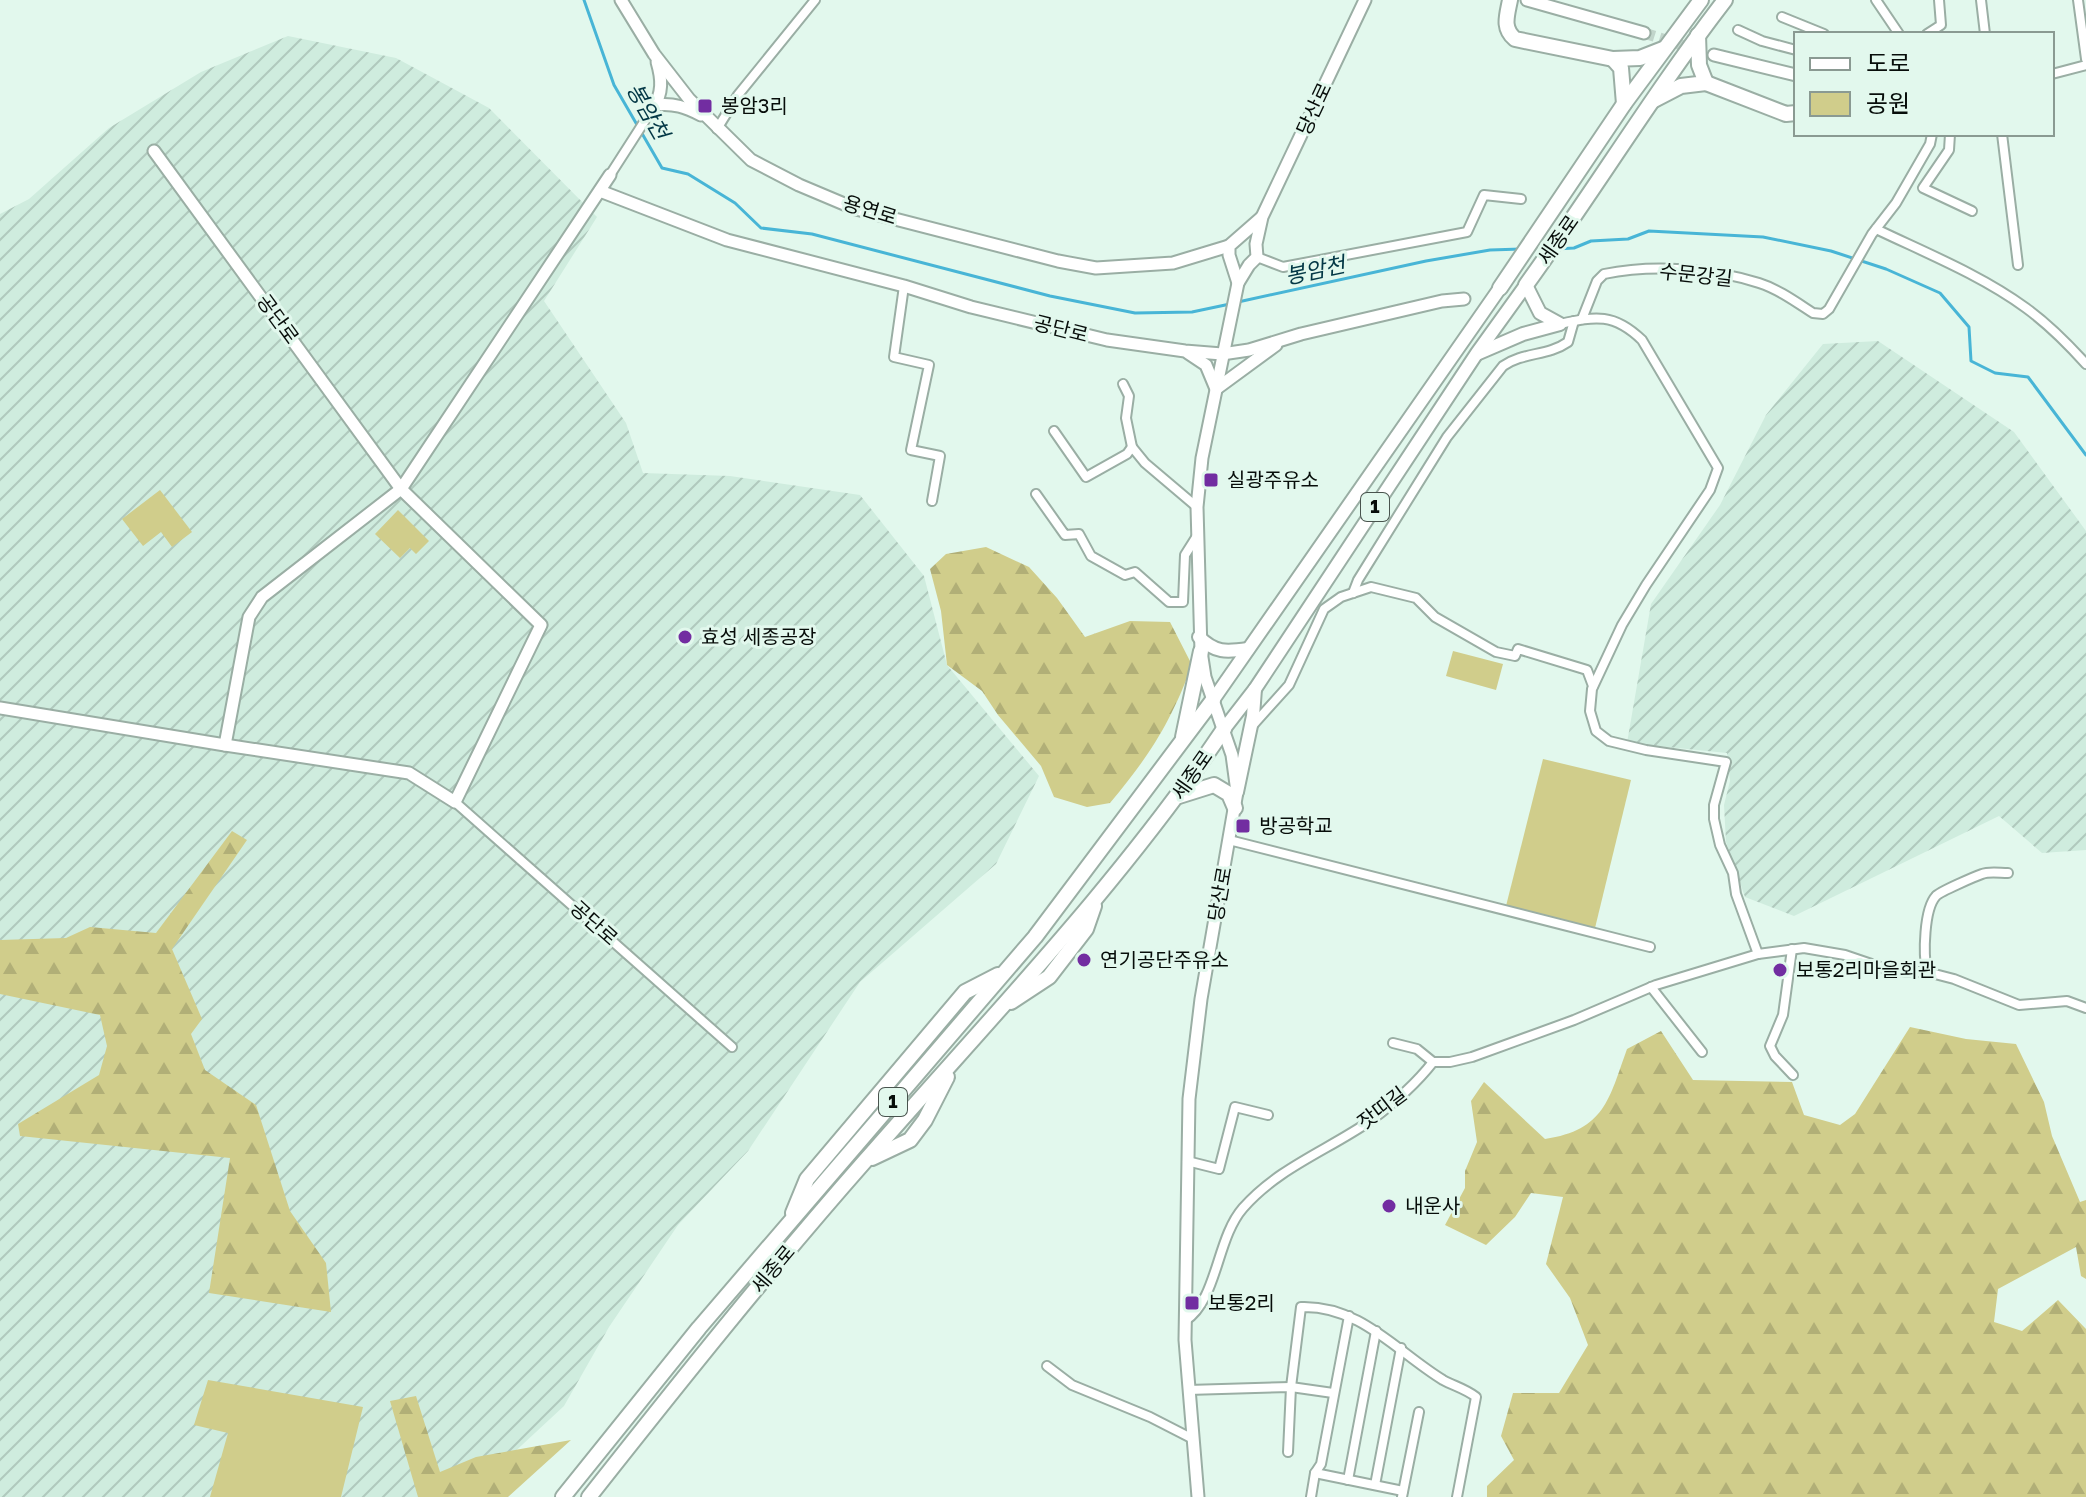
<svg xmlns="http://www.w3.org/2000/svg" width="2086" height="1497" font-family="'Golos Text','Noto Sans KR',sans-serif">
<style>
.industrial{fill:url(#industrial-furrows)}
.forest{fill:url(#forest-firs)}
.park{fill:#d0cd8b}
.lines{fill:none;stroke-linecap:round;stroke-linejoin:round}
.stream{stroke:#48b5d6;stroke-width:3}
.secondary-tunnel{stroke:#c1d5cb;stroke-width:11;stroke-dasharray:11 5.5;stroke-linecap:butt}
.street-casing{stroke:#9aaea4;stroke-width:12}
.secondary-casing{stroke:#9aaea4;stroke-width:15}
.primary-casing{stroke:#9aaea4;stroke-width:16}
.highway-casing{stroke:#9aaea4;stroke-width:18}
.street{stroke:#fff;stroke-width:8}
.secondary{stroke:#fff;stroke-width:11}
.primary{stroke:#fff;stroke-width:12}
.highway{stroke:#fff;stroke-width:14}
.poi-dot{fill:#722da1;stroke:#e2f8ed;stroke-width:3}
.labels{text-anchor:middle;stroke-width:6;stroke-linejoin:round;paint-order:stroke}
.shield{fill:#e2f8ed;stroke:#49544e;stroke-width:2}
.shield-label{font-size:18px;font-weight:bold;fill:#070d0a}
.poi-label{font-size:20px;fill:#070d0a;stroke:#e2f8ed;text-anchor:start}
.street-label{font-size:20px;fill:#070d0a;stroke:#e2f8ed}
.water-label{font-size:22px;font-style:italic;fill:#033745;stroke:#e2f8ed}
</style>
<defs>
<pattern id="industrial-furrows" width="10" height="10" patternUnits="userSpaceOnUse" patternTransform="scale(2)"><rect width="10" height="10" fill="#cfecde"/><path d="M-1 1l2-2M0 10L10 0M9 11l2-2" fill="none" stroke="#b0c9bd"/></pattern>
<pattern id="forest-firs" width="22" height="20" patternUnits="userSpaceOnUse" patternTransform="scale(2)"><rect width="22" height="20" fill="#d0cd8b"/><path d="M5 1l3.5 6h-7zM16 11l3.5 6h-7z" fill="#b1af77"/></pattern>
</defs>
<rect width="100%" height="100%" fill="#e2f8ed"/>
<!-- industrial -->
<g class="industrial">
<polygon points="288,36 396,58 489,108 597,217 544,301 626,423 643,473 730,476 860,495 924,576 947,665 1039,776 996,864 860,982 748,1151 678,1225 609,1327 564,1406 466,1497 0,1497 0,214 29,199 109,128 201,72"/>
<polygon points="1878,341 2014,432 2086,531 2086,850 2042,853 1999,816 1794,916 1745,897 1726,842 1724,805 1730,781 1727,753 1627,743 1651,604 1720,505 1766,415 1823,344"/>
</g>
<!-- forest -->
<g class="forest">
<path d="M 986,547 L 1029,567 L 1057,598 L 1085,637 L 1130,621 L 1170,622 L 1192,665 C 1170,724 1150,755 1110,803 L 1087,807 L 1054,797 L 1041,766 L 998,715 L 982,691 L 947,665 L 941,611 L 930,569 L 946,554 Z"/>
<polygon points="232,831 247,840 172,949 202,1019 191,1034 205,1070 256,1105 290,1211 326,1263 331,1312 209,1293 230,1158 20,1136 18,1124 99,1075 107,1046 100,1015 0,994 0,940 66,938 90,927 156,933"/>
<path d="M 1910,1027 L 1966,1039 L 2016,1044 L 2044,1102 L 2052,1136 L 2080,1202 L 2086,1200 L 2086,1279 L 2081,1276 L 2076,1247 L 1998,1289 L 1994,1322 L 2022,1331 L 2058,1300 L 2086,1329 L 2086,1497 L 1487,1497 L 1487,1486 L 1514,1460 L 1501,1436 L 1513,1393 L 1559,1393 L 1588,1345 L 1570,1298 L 1546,1264 L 1563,1197 L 1531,1193 L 1515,1217 L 1486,1245 L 1445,1225 L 1465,1188 L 1465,1171 L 1477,1142 L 1471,1101 L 1484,1082 L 1545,1139 C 1605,1130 1609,1099 1627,1049 L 1661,1031 L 1693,1080 L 1792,1082 L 1804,1115 L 1840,1125 L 1855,1114 Z"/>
<polygon points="416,1396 440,1472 476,1457 571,1440 508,1497 418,1497 390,1401"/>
</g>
<!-- park -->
<g class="park">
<polygon points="160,490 192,532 172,547 161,532 143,546 122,519"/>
<polygon points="398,510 429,541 416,554 410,548 400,558 375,534"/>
<polygon points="1453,651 1503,664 1496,690 1446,676"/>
<polygon points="1543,759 1631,780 1595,928 1506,906"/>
<polygon points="208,1380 363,1407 341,1497 210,1497 228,1433 194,1425"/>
</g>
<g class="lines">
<!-- stream -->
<g class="stream">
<polyline points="584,0 614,85 662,168 688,174 735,203 761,228 812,234 1050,296 1135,313 1192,312 1230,304"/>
<polyline points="1556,249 1574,248 1591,241 1628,239 1649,231 1763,237 1831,251 1886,269 1940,293 1969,327 1971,361 1995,373 2028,377 2086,455"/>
<polyline points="1238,302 1426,261 1490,250 1521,249"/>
</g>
<!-- secondary-tunnel -->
<polyline class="secondary-tunnel" points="1644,33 1697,50"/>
<!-- street casing -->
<g class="street-casing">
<g id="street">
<polyline points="1876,0 1899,34"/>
<polyline points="1981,0 1985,34"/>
<polyline points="2078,0 2086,59"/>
<polyline points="1782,17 1824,34"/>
<polyline points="1738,30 1762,41 1796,50"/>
<polyline points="1927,34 1941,25 1939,0"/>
<polyline points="2052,74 2086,65"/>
<polyline points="717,129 738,95 815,0"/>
<polyline points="1950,134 1949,150 1923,188 1972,211"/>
<polyline points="2002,134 2018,265"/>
<polyline points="610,175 653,108"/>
<path d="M 1876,229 C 1926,253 1981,275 2026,308 C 2048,324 2068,344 2086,364"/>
<polyline points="1257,257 1283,267 1467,232 1484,195 1521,199"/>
<polyline points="904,286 894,357 929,365 911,450 940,456 932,501"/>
<path d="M 1582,319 L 1597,281 L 1604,274 C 1652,264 1712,268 1759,283 C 1778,289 1796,302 1813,313 L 1823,314 L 1829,309 L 1872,234 L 1896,203 L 1930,144 L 1932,134"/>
<path d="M 1560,324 C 1596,316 1614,313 1642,340 L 1718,468 L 1710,490 L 1646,585 L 1622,625 L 1592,689 L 1590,711 L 1596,731 L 1609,741 L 1646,750 L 1726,762 L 1714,805 L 1714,819 L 1720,845 L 1733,873 L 1736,894 L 1758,954"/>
<polyline points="1123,384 1129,396 1126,418 1132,447"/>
<polyline points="1054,431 1086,477 1127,454 1132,447 1145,463 1197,507"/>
<polyline points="1036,494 1065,535 1079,534 1091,556 1125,575 1135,572 1169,602 1183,602 1185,555 1197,536"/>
<path d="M 1353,593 L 1358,580 L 1447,437 L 1503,366 C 1523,352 1548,356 1568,342 L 1574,321"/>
<polyline points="1253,725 1289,685 1324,609 1341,597 1371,587 1416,598 1435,617 1496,652 1515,656 1518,649 1587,670 1593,686"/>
<polyline points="455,802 732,1047"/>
<polyline points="1229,840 1650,947"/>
<polyline points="1792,949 1783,1015 1770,1046 1775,1056 1793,1075"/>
<path d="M 1927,972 C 1923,954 1924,909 1936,896 C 1939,892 1976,876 1982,874 C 1989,871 2000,873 2008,873"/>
<polyline points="1651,987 1702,1052"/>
<polyline points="1393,1043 1417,1049 1433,1062"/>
<polyline points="1187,1161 1219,1169 1235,1107 1268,1115"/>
<path d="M 1185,1321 C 1218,1299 1216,1239 1243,1208 C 1278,1168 1328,1150 1370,1121 C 1393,1104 1415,1085 1433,1062 L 1450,1062 L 1472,1057 L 1574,1020 L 1656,985 L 1758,954 L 1804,948 L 1845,955 L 1895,972 L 1927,972 L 1954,979 L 2019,1005 L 2067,1001 L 2086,1008"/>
<polyline points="1047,1366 1072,1385 1150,1417 1193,1439"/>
<polyline points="1188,1390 1291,1387 1333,1393"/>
<path d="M 1288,1452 L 1291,1387 L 1301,1307 C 1360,1305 1397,1352 1443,1380 C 1454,1386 1466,1389 1476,1397 L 1457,1497"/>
<polyline points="1315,1473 1403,1491"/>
<polyline points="1348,1480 1376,1331"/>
<polyline points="1375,1485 1401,1348"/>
<polyline points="1311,1497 1315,1473 1321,1464 1349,1316"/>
<polyline points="1402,1497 1419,1412"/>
</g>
</g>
<!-- secondary casing -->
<g class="secondary-casing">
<g id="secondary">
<polyline points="621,0 654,54 689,99 751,160 799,185 856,209 1058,261 1096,268 1173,263 1229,246"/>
<polyline points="1527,0 1644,33"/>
<polyline points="1714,55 1796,75"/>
<path d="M 656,105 C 674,103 685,107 701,115"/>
<path d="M 653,108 C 663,93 662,79 657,62"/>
<polyline points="154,151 401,489 541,625 455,802 409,773 225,745"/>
<polyline points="600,191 727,240 904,286 971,307 1107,340 1185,351 1222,354 1249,350 1301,334 1442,301 1464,299"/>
<polyline points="1238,283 1229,255 1229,246 1261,218"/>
<polyline points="1188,353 1206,365 1216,389 1276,345"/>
<polyline points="0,708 225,745 249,617 262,597 401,489 610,175"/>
<polyline points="1198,1497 1185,1340 1189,1099 1201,999 1237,792 1232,755 1205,677 1201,651 1197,507 1202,458 1238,283 1249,265 1257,257 1256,244 1262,217 1365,0"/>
</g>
</g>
<!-- primary casing -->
<g class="primary-casing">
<g id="primary">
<polyline points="1479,353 1523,334 1560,324 1540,313 1526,285"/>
<path d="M 1199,637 C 1215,653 1226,652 1248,649"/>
<polyline points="1213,700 1500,288"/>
<polyline points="1224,729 1255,689 1477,353 1526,285"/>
<polyline points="1237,792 1253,716 1255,689"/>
</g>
</g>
<!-- highway casing -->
<g class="highway-casing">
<g id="highway">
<path d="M 1510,0 C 1507,16 1502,28 1515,39 L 1613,59"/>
<polyline points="1706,83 1786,114 1796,113"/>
<polyline points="1654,100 1681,86 1706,83 1699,65 1698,35"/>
<polyline points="1624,104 1621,68 1613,59 1640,58 1663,49"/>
<path d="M 1526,285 C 1594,191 1654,92 1725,0"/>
<polyline points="1500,288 1624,104 1701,0"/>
<polyline points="1183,737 1201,651"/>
<polyline points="1179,796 1214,785 1229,794 1235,808"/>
<polyline points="1011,1002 1049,977 1086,929 1094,906"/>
<polyline points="872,1158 910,1140 925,1120 947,1077"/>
<polyline points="793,1213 807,1179 965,992 998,975"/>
<polyline points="563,1497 699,1328 1035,937 1213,700"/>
<path d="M 589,1497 C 679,1383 769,1270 865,1161 C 988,1020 1119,885 1224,729"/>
</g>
</g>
<!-- street -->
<use href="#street" class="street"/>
<!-- secondary -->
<use href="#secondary" class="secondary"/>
<!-- primary -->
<use href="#primary" class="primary"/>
<!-- highway -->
<use href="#highway" class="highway"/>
</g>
<!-- markers -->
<g class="poi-dot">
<rect x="697" y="98" width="16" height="16" rx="4"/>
<rect x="1203" y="472" width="16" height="16" rx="4"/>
<circle cx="685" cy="637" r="8"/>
<rect x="1235" y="818" width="16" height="16" rx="4"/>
<circle cx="1084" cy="960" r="8"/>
<circle cx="1780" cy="970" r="8"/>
<circle cx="1389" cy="1206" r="8"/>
<rect x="1184" y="1295" width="16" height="16" rx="4"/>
</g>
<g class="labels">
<!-- shield labels -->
<g class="shield">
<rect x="1361" y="493" width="28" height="28" rx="6"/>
<rect x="879" y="1088" width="28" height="28" rx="6"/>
</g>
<g class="shield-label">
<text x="1375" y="513">1</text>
<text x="893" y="1108">1</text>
</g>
<!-- poi labels -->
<g class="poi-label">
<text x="721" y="113">봉암3리</text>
<text x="1227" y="487">실광주유소</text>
<text x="701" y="644">효성 세종공장</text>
<text x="1259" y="833">방공학교</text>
<text x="1100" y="967">연기공단주유소</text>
<text x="1796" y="977">보통2리마을회관</text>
<text x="1405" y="1213">내운사</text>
<text x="1208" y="1310">보통2리</text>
</g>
<!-- street labels -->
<g class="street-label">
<text transform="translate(1314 109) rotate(-65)" y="7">당산로</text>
<text transform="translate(870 210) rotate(17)" y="7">용연로</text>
<text transform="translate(1558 240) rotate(-55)" y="7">세종로</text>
<text transform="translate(1696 275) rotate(6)" y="7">수문강길</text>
<text transform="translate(278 319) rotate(54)" y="7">공단로</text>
<text transform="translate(1061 329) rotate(14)" y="7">공단로</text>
<text transform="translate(1192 775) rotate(-55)" y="7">세종로</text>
<text transform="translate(1220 894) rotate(-80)" y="7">당산로</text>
<text transform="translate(594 923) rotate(42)" y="7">공단로</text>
<text transform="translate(1382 1108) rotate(-37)" y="7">잣띠길</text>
<text transform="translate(773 1269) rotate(-50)" y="7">세종로</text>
</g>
<!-- water labels -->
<g class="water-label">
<text transform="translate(648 111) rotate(60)" y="8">봉암천</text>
<text transform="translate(1315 270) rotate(-12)" y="8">봉암천</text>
</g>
</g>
<!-- legend -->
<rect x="1794" y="32" width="260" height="104" fill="#e2f8ed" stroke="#8a9a92" stroke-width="2"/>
<rect x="1810" y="58" width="40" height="12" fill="#ffffff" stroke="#8a9a92" stroke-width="2"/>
<text x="1866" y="72" font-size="24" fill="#070d0a">도로</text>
<rect x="1810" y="92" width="40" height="24" fill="#d0cd8b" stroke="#8a9a92" stroke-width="2"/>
<text x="1866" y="112" font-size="24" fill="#070d0a">공원</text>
</svg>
